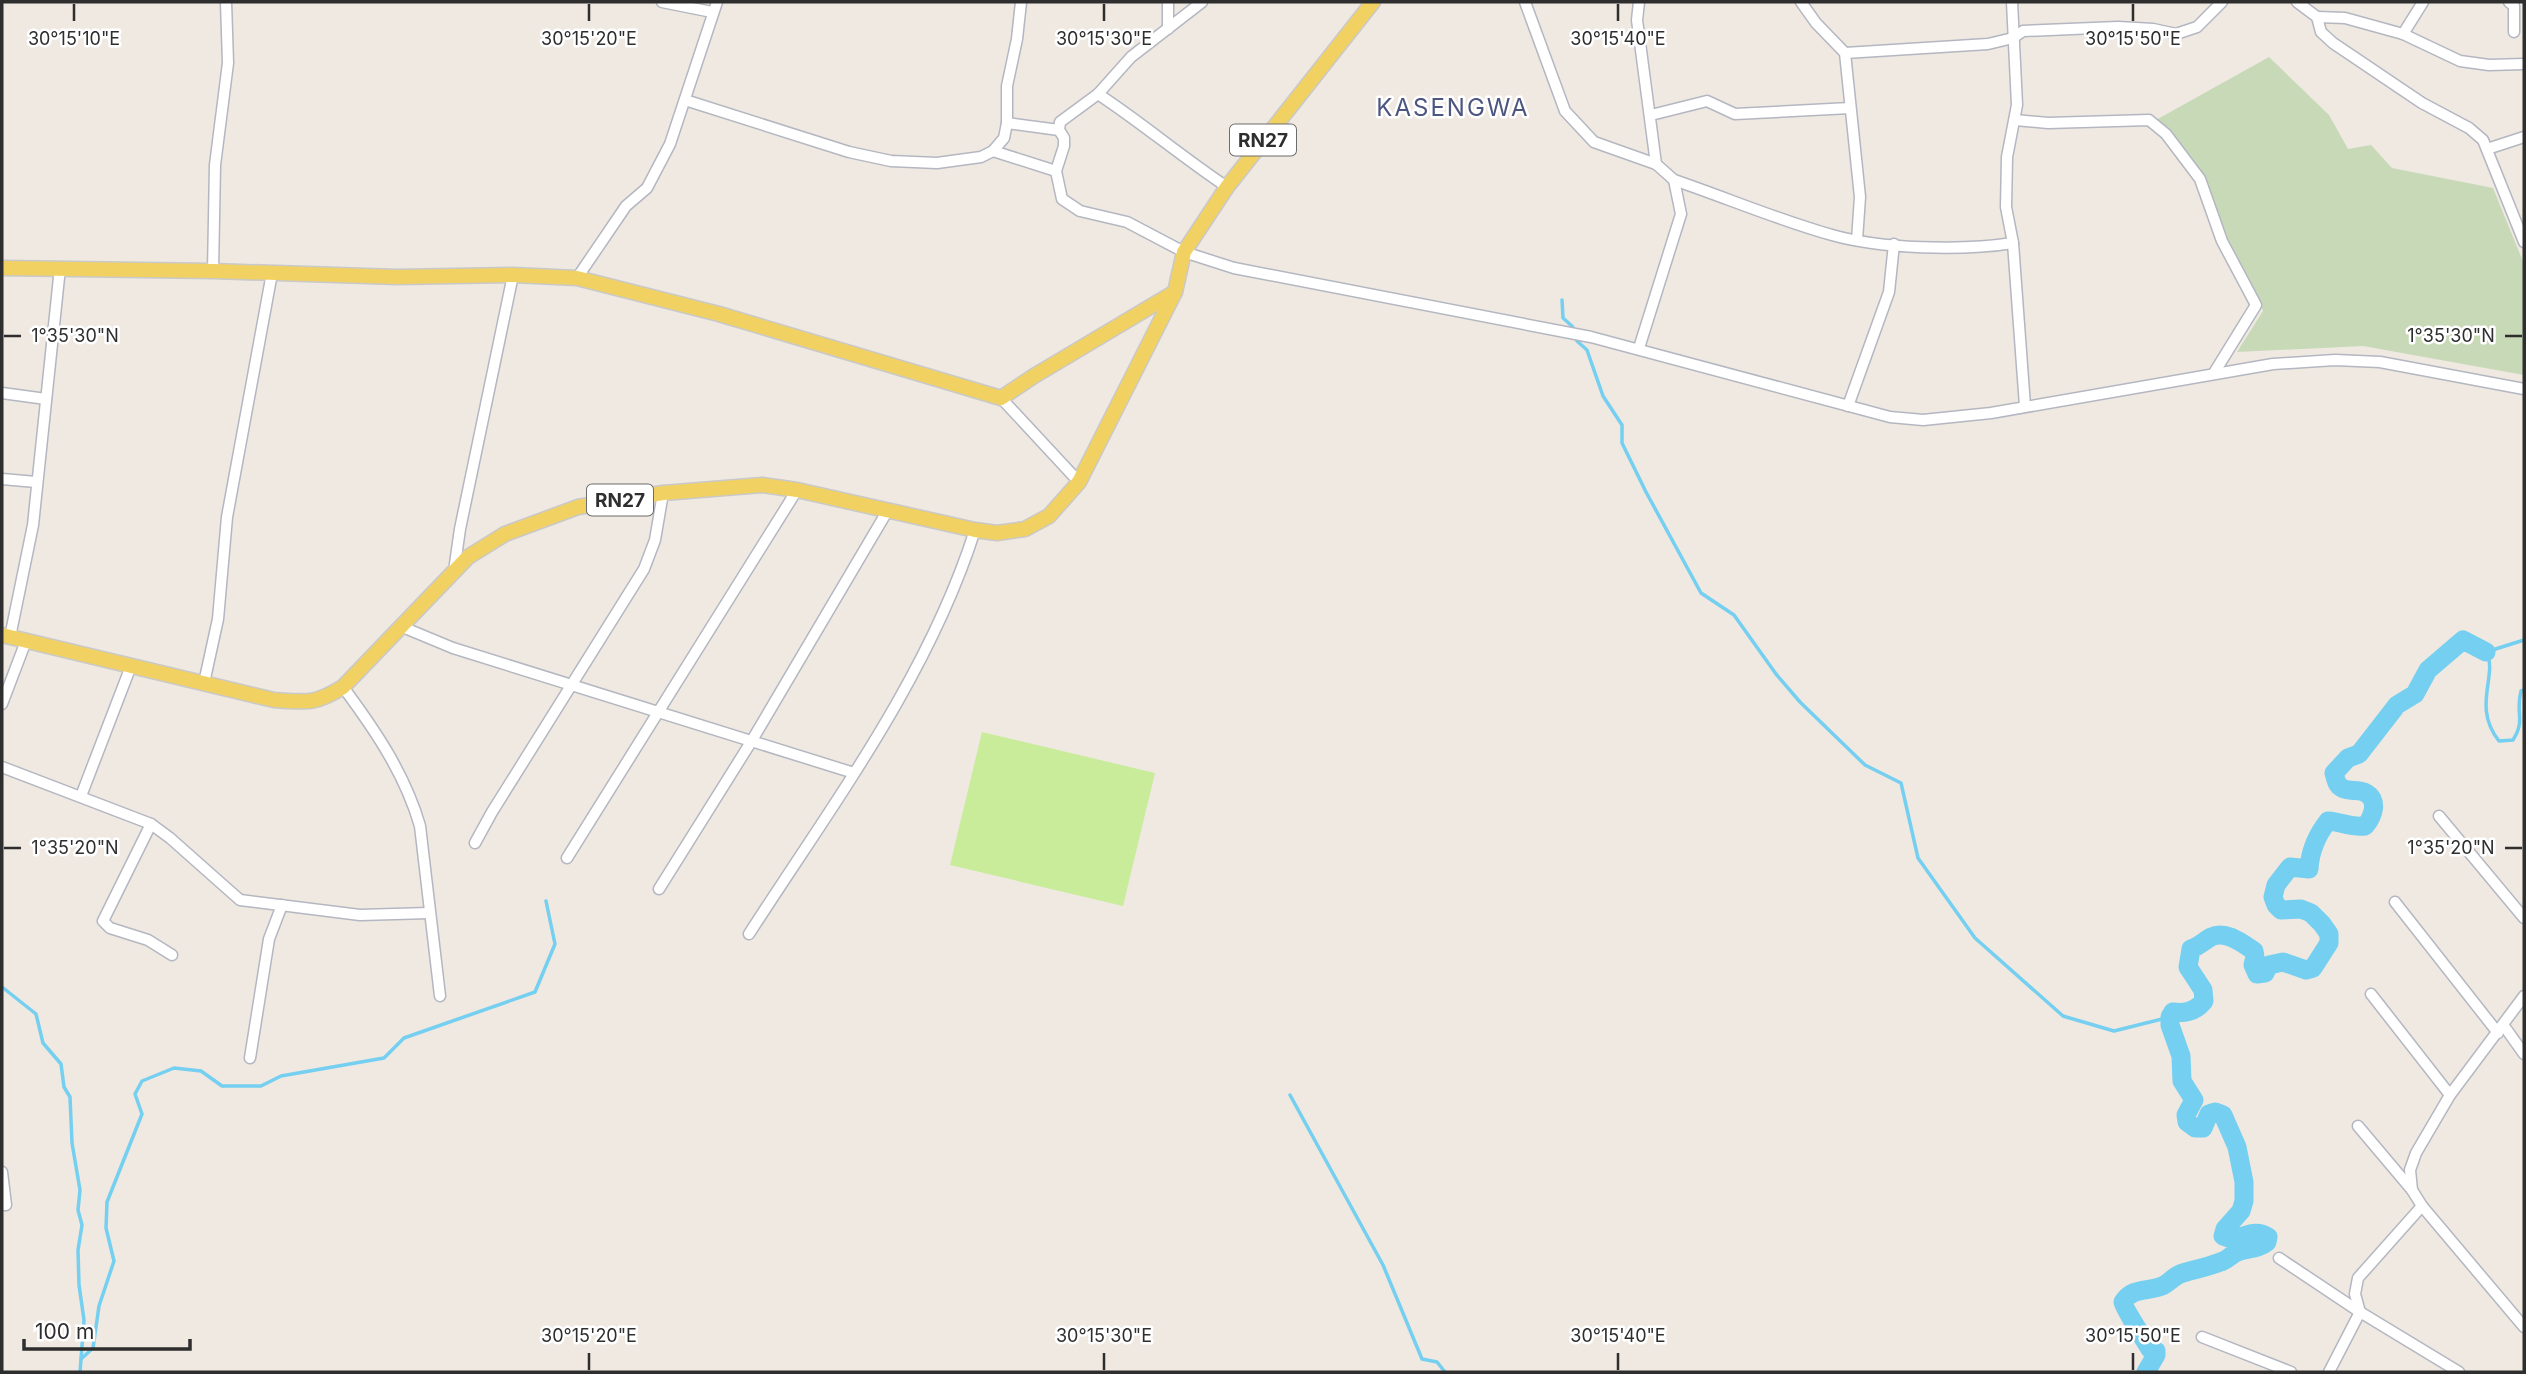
<svg xmlns="http://www.w3.org/2000/svg" width="2526" height="1374" font-family="Inter,sans-serif">
<style>
.cemetery{fill:#c8d9b8}
.pitch{fill:#c9ec9a}
.lines{fill:none;stroke-linecap:round;stroke-linejoin:round}
.stream{stroke:#75cff0;stroke-width:3.5}
.river{stroke:#75cff0;stroke-width:19}
.minor-casing{stroke:#b4b7c1;stroke-width:13}
.major-casing{stroke:#c9c9c9;stroke-width:17}
.minor{stroke:#fff;stroke-width:10}
.major{stroke:#f2d163;stroke-width:14}
.ticks{fill:none;stroke:#2e2e2e;stroke-width:2.5}
.labels{text-anchor:middle;stroke-width:5;stroke-linejoin:round;paint-order:stroke}
.shield{fill:#fff;stroke:#6d6d6d;stroke-width:2}
.shield-label{font-size:19px;font-weight:bold;fill:#2e2e2e}
.quarter-label{font-size:24px;letter-spacing:2px;fill:#4d5680;stroke:#fff}
.ticks-label{font-size:18px;text-anchor:middle;fill:#2e2e2e;stroke:#fff;stroke-width:5;stroke-linejoin:round;paint-order:stroke}
</style>
<rect width="100%" height="100%" fill="#efe9e1"/>
<!-- cemetery -->
<polygon class="cemetery" points="2269,57 2329,115 2348,149 2371,145 2392,168 2493,188 2524,264 2524,375 2363,346 2237,352 2263,311 2198,177 2156,120"/>
<!-- pitch -->
<polygon class="pitch" points="982,732 1155,773 1123,906 950,865"/>
<g class="lines">
<!-- stream -->
<g class="stream">
<polyline points="1562,300 1563,318 1573,327"/>
<polyline points="1577,341 1587,350 1603,396 1622,425 1622,443 1646,492 1701,593 1734,615 1776,674 1800,702 1865,765 1901,783 1918,858 1975,938 2063,1016 2114,1031 2170,1017"/>
<path d="M 2524,640 L 2486,652 C 2499,674 2471,706 2499,741 L 2513,740 C 2526,719 2515,714 2521,691 L 2524,690"/>
<polyline points="2,987 36,1014 43,1043 61,1064 64,1087 70,1097 72,1143 80,1190 78,1210 82,1225 78,1250 79,1285 84,1320 80,1372"/>
<polyline points="1290,1095 1383,1265 1422,1359 1437,1362 1445,1372"/>
<polyline points="81,1359 93,1348 99,1306 114,1261 106,1228 107,1202 142,1114 135,1094 142,1081 174,1068 201,1071 222,1086 261,1086 281,1076 384,1058 404,1038 535,992 555,944 546,901"/>
</g>
<!-- river -->
<path class="river" d="M 2146,1372 L 2156,1355 L 2156,1351 L 2150,1349 C 2144,1339 2124,1309 2123,1302 C 2133,1287 2147,1292 2162,1286 C 2169,1283 2173,1277 2180,1274 C 2194,1269 2210,1267 2223,1261 C 2228,1259 2231,1255 2237,1252 C 2248,1248 2257,1250 2267,1242 L 2268,1237 C 2251,1226 2239,1244 2223,1236 L 2225,1229 L 2241,1211 L 2244,1201 L 2244,1182 L 2237,1147 L 2223,1115 L 2215,1112 L 2209,1114 L 2203,1128 L 2195,1128 L 2187,1122 L 2186,1115 L 2194,1100 L 2182,1081 L 2181,1056 L 2170,1025 L 2170,1017 L 2173,1012 C 2186,1014 2196,1011 2204,1001 L 2203,990 L 2188,967 L 2191,949 C 2199,946 2204,941 2211,937 C 2226,930 2242,943 2254,951 L 2255,957 L 2253,965 L 2257,974 L 2265,973 L 2269,965 L 2283,962 L 2306,970 L 2313,968 L 2329,943 L 2329,934 L 2322,924 L 2311,913 L 2301,909 L 2281,910 L 2276,905 L 2273,897 L 2276,885 L 2290,867 L 2309,869 C 2310,851 2317,835 2328,821 C 2342,822 2352,828 2365,826 C 2373,817 2380,799 2364,792 C 2357,789 2349,792 2342,788 C 2336,785 2336,779 2334,773 L 2348,758 L 2359,754 L 2397,705 L 2415,694 L 2428,670 L 2463,640 L 2486,652"/>
<!-- minor casing -->
<g class="minor-casing">
<g id="minor">
<polyline points="662,2 712,12"/>
<polyline points="1168,2 1168,29"/>
<polyline points="1202,2 1131,57 1098,94 1060,122 1059,130 1064,138 1064,146 1056,171 1062,199 1080,211 1127,222 1184,252 1234,268 1591,337 1890,417 1923,420 1991,413 2273,364 2335,360 2380,362 2524,389"/>
<path d="M 1525,2 L 1565,111 L 1594,142 L 1656,164 L 1674,180 C 1727,198 1778,220 1832,235 C 1881,249 1962,251 2013,243"/>
<polyline points="1639,2 1637,20 1656,164"/>
<polyline points="1801,2 1816,23 1845,53 1860,197 1857,240"/>
<polyline points="2012,2 2017,105 2007,157 2006,207 2013,243 2025,406"/>
<polyline points="2297,2 2317,17 2321,32 2333,43 2422,103 2469,128 2483,140 2524,242"/>
<polyline points="2509,2 2514,6 2514,32"/>
<polyline points="2317,17 2345,18 2403,34 2460,61 2489,65 2524,64"/>
<polyline points="2403,34 2423,2"/>
<polyline points="1845,53 1988,44 2013,38 2023,31 2118,27 2153,29 2176,34 2197,27 2222,2"/>
<path d="M 1098,94 C 1142,123 1182,157 1227,187"/>
<polyline points="685,100 849,152 891,161 937,163 981,157 993,151 1004,138 1007,123 1007,86 1017,39 1021,2"/>
<polyline points="1651,115 1707,101 1735,114 1850,108"/>
<polyline points="2015,120 2048,123 2149,120 2166,134 2200,179 2222,241 2256,305 2214,373"/>
<polyline points="1007,123 1059,130"/>
<polyline points="2487,149 2524,137"/>
<polyline points="993,151 1056,171"/>
<polyline points="213,271 215,165 228,63 226,2"/>
<polyline points="577,278 626,206 647,188 670,144 717,2"/>
<polyline points="1639,348 1681,214 1674,180"/>
<polyline points="2,393 46,399"/>
<polyline points="1001,398 1079,482"/>
<polyline points="1848,406 1889,292 1894,244"/>
<polyline points="2,479 36,482"/>
<polyline points="454,571 460,529 513,275"/>
<polyline points="400,626 453,648 854,773"/>
<polyline points="10,637 33,525 60,268"/>
<polyline points="204,683 218,619 227,517 272,273"/>
<path d="M 343,687 C 375,730 405,774 420,826 L 440,996"/>
<polyline points="2,704 26,641"/>
<polyline points="2,767 151,824 170,838 240,900 360,915 429,913"/>
<polyline points="81,796 131,666"/>
<polyline points="2439,816 2524,918"/>
<polyline points="151,824 103,921 110,928 148,940 172,955"/>
<polyline points="475,843 492,812 644,569 655,540 663,493"/>
<polyline points="567,858 797,490"/>
<polyline points="659,889 751,742 888,510"/>
<polyline points="2395,902 2498,1033"/>
<path d="M 749,934 C 832,805 928,678 975,530"/>
<polyline points="2371,994 2450,1095"/>
<polyline points="2504,1026 2524,1054"/>
<polyline points="250,1058 269,939 282,905"/>
<polyline points="2358,1126 2412,1190"/>
<polyline points="2,1172 6,1205 2,1205"/>
<polyline points="2422,1206 2524,1327"/>
<polyline points="2279,1258 2360,1312 2459,1372"/>
<polyline points="2202,1337 2291,1372"/>
<polyline points="2329,1372 2360,1312 2355,1294 2358,1278 2422,1206 2412,1190 2410,1170 2416,1153 2450,1095 2524,996"/>
</g>
</g>
<!-- major casing -->
<g class="major-casing">
<g id="major">
<polyline points="2,268 213,271 397,277 513,275 577,278 719,314 1001,398 1034,376 1175,292"/>
<path d="M 2,635 L 274,700 C 306,702 314,705 343,687 L 468,557 L 505,534 L 578,507 L 663,493 L 762,485 L 797,490 L 975,530 L 997,533 L 1025,529 L 1049,516 L 1079,482 L 1175,292 L 1184,252 L 1227,187 L 1373,2"/>
</g>
</g>
<!-- minor -->
<use href="#minor" class="minor"/>
<!-- major -->
<use href="#major" class="major"/>
</g>
<!-- ticks -->
<path class="ticks" d="M 74,4 L 74,21M 589,4 L 589,21M 1104,4 L 1104,21M 1618,4 L 1618,21M 2133,4 L 2133,21M 4,336 L 21,336M 2505,336 L 2522,336M 4,848 L 21,848M 2505,848 L 2522,848M 589,1353 L 589,1370M 1104,1353 L 1104,1370M 1618,1353 L 1618,1370M 2133,1353 L 2133,1370"/>
<g class="labels">
<!-- shield labels -->
<g class="shield">
<rect x="1230" y="124.5" width="66" height="31" rx="5"/>
<rect x="587" y="484.5" width="66" height="31" rx="5"/>
</g>
<g class="shield-label">
<text x="1263" y="147">RN27</text>
<text x="620" y="507">RN27</text>
</g>
<!-- quarter labels -->
<g class="quarter-label">
<text x="1453" y="116">KASENGWA</text>
</g>
</g>
<g class="ticks-label">
<text x="74" y="45">30°15'10"E</text>
<text x="589" y="45">30°15'20"E</text>
<text x="1104" y="45">30°15'30"E</text>
<text x="1618" y="45">30°15'40"E</text>
<text x="2133" y="45">30°15'50"E</text>
<text x="75" y="342">1°35'30"N</text>
<text x="2451" y="342">1°35'30"N</text>
<text x="75" y="854">1°35'20"N</text>
<text x="2451" y="854">1°35'20"N</text>
<text x="589" y="1342">30°15'20"E</text>
<text x="1104" y="1342">30°15'30"E</text>
<text x="1618" y="1342">30°15'40"E</text>
<text x="2133" y="1342">30°15'50"E</text>
</g>
<!-- border -->
<rect width="2526" height="1374" fill="none" stroke="#2e2e2e" stroke-width="7"/>
<!-- scale -->
<path d="M24 1339v10h166v-10" fill="none" stroke="#2e2e2e" stroke-width="3.5"/>
<text x="35" y="1339" font-size="21" fill="#2e2e2e" stroke="#ffffff" stroke-width="5" paint-order="stroke">100 m</text>
</svg>
